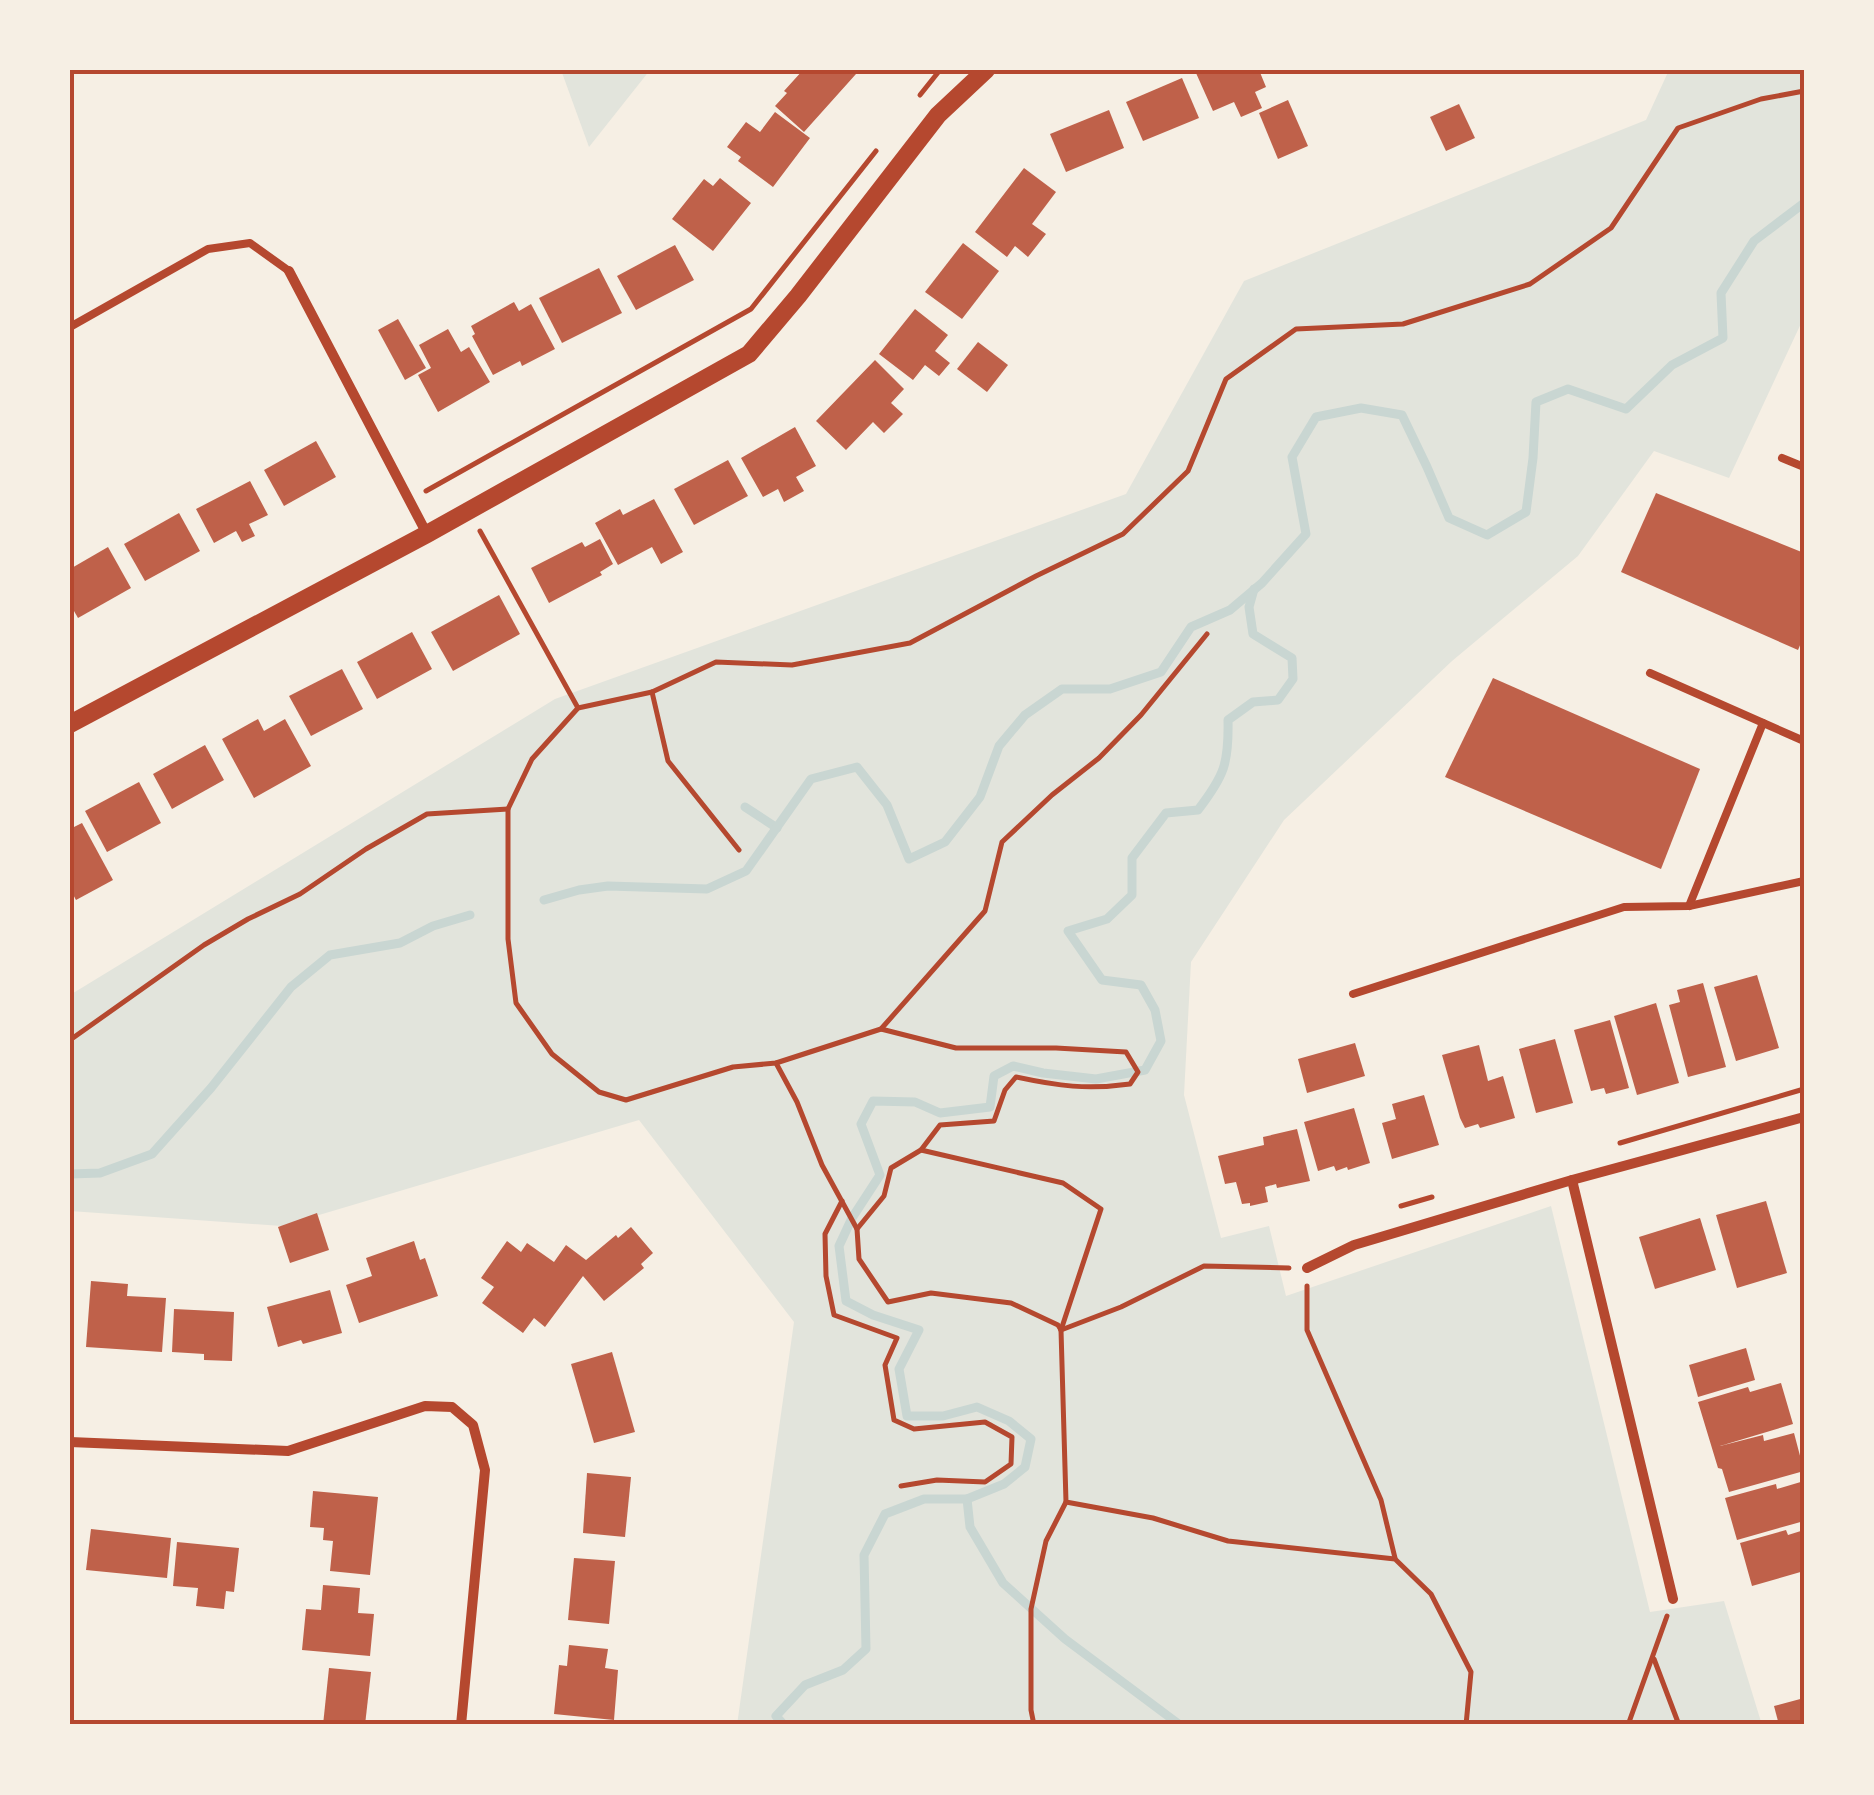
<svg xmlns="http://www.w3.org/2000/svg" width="1874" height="1795" font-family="'IBM Plex Sans',sans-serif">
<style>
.green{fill:#e2e4dc}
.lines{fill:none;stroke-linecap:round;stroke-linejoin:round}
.stream{stroke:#c9d6d2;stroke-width:9}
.building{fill:#bf614a}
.path{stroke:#b5482f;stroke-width:5}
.service{stroke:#b5482f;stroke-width:8}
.minor{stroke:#b5482f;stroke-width:10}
.tertiary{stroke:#b5482f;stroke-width:18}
.neatline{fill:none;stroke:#b5482f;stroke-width:4}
</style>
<rect width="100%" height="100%" fill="#f6efe4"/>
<!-- green -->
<g class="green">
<polygon points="561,70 650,70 589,147"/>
<polygon points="1669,70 1804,70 1804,317 1729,478 1654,451 1578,556 1452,661 1284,820 1191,962 1184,1095 1221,1238 1269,1226 1286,1296 1551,1206 1650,1612 1724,1601 1762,1725 737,1725 794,1322 639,1120 282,1226 70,1211 70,995 555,699 1126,494 1244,281 1646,120"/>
</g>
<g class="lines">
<!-- stream -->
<g class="stream">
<polyline points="745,807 777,828"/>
<polyline points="544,900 579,890 608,886 707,889 746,871 811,779 857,767 887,805 909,859 945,842 980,797 999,746 1025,715 1062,689 1110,689 1161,672 1191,627 1230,610 1262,583 1306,534 1292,457 1316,417 1361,408 1402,415 1427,467 1449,518 1487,535 1526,512 1533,458 1536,402 1568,389 1626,409 1672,365 1723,338 1721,293 1754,241 1804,203"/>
<polyline points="70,1174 100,1173 152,1154 211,1088 291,987 330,955 400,943 433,926 470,915"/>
<polyline points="967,1499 970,1527 1003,1583 1065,1639 1180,1725"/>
<path d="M 784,1725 L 776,1716 L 805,1685 L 843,1670 L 866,1649 L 864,1555 L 885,1514 L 924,1499 L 967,1499 L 1004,1484 L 1025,1467 L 1031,1439 L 1009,1421 L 977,1407 L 943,1416 L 907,1416 L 899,1369 L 919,1330 L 873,1315 L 846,1301 L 839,1246 L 852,1218 L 880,1175 L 861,1124 L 873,1101 L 915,1102 L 940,1113 L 990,1107 L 994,1076 L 1013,1066 L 1043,1073 L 1096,1079 L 1145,1070 L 1161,1041 L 1155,1010 L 1141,985 L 1102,980 L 1068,931 L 1107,919 L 1132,895 L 1132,858 L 1166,813 L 1198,810 C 1224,776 1229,764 1228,720 L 1253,702 L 1278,700 L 1293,679 L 1292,658 L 1253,634 L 1249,607 L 1254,589"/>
</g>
</g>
<!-- building -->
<g class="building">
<polygon points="803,70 851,70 856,74 804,132 775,106 787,93 784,91"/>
<polygon points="1204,70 1259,70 1266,87 1255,92 1262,108 1241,117 1234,102 1213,111 1196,73"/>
<polygon points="1182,78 1199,118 1143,141 1126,102"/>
<polygon points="1288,100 1308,146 1278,159 1259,113"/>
<polygon points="1459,104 1475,138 1446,151 1430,117"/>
<polygon points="1109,110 1124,148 1066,172 1050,134"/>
<polygon points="775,112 810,138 773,187 738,161 741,157 727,147 746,122 760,132"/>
<polygon points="1024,168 1056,192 1032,224 1046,234 1028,257 1015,246 1007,257 975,232"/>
<polygon points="720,178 751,203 713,251 672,219 704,179 713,186"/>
<polygon points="963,243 999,271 962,319 925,292"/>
<polygon points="675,245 694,280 636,310 617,276"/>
<polygon points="599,268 622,313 562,343 539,298"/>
<polygon points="514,302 519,311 531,304 555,349 522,366 520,361 493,375 472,336 475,334 471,326"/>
<polygon points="915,309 948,335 935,351 950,363 939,376 925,365 913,380 879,354"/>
<polygon points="398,319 426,368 405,380 378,330"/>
<polygon points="448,329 461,352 469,347 490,382 438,412 418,375 431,368 419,345"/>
<polygon points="978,342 1008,365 987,392 957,369"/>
<polygon points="875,360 904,389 891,403 903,414 884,433 873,422 846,450 816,421"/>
<polygon points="795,427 816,466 796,477 804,491 784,502 778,489 763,497 741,458"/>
<polygon points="316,441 336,477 284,506 264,470"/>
<polygon points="728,460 748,496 694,525 674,489"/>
<polygon points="250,481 268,515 249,524 255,536 242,542 236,531 214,543 196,509"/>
<polygon points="1656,493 1804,553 1804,636 1798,650 1621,572"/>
<polygon points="654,499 683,552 661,564 652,547 618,565 595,523 620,509 623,515"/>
<polygon points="179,513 200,551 145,581 124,544"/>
<polygon points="600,539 613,564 600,572 602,575 549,603 531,568 582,542 585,547"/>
<polygon points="108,547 131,588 78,618 70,604 70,569"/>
<polygon points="499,595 520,634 453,671 431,632"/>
<polygon points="412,632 432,669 377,699 357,662"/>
<polygon points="342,669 363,709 311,736 289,696"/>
<polygon points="1493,678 1700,769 1661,869 1445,777"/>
<polygon points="258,719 264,731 285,719 311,766 254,798 222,739"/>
<polygon points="205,745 224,780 172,809 153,774"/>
<polygon points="139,782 161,823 107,852 85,811"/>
<polygon points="82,823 113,880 76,900 70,889 70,829"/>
<polygon points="1757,975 1779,1048 1736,1061 1714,987"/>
<polygon points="1703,983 1726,1067 1688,1077 1669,1005 1680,1002 1677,990"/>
<polygon points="1656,1003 1679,1083 1637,1095 1614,1016"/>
<polygon points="1610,1020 1629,1088 1606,1094 1604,1088 1591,1091 1574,1030"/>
<polygon points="1555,1039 1573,1103 1536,1113 1519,1049"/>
<polygon points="1355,1043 1365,1076 1307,1093 1298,1059"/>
<polygon points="1479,1045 1488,1081 1503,1076 1515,1118 1480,1128 1478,1124 1465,1128 1460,1118 1442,1055"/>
<polygon points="1424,1095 1439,1145 1392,1159 1382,1123 1396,1119 1392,1104"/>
<polygon points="1354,1108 1370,1163 1348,1170 1347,1167 1336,1171 1334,1166 1318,1171 1304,1122"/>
<polygon points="1297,1129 1310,1181 1277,1188 1276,1184 1265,1187 1268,1202 1250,1206 1250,1203 1242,1204 1236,1182 1225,1184 1218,1156 1264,1145 1263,1137"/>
<polygon points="1766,1201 1787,1273 1737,1288 1716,1215"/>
<polygon points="317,1213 329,1250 290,1263 278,1227"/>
<polygon points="1700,1218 1716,1270 1655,1289 1639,1237"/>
<polygon points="631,1227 653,1253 641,1264 644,1268 604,1301 583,1276 545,1327 534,1318 523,1333 482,1303 494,1287 481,1278 507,1241 521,1252 527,1243 554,1262 566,1245 586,1260 616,1235 618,1238"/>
<polygon points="414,1241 420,1260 425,1258 438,1296 359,1323 346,1285 372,1276 366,1258"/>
<polygon points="91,1281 128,1284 127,1296 166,1298 162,1352 86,1347"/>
<polygon points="330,1290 342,1333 303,1344 301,1340 278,1347 267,1307"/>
<polygon points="174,1309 234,1312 232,1361 204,1360 204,1354 172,1352"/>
<polygon points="1746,1348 1755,1380 1698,1397 1689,1365"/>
<polygon points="612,1352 635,1432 594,1443 571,1364"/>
<polygon points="1781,1383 1793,1424 1720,1446 1763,1435 1764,1441 1794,1433 1804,1471 1729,1492 1722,1469 1718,1468 1698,1402 1748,1387 1750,1392"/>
<polygon points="587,1473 631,1477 625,1537 583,1533"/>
<polygon points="1804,1481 1804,1521 1737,1540 1725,1498 1776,1484 1777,1489"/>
<polygon points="313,1491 378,1497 370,1575 330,1571 333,1541 323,1540 324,1528 310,1527"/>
<polygon points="91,1529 171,1538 167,1578 86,1570"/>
<polygon points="1786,1530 1788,1535 1804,1530 1804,1571 1752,1586 1740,1543"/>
<polygon points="177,1542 239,1548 234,1592 226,1591 224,1609 196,1606 198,1588 173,1586"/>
<polygon points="574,1558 615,1561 609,1624 568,1620"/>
<polygon points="323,1585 360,1588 358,1613 374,1614 370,1656 302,1650 306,1609 321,1610"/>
<polygon points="569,1645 608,1649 605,1668 618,1670 614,1720 554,1714 559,1665 567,1666"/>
<polygon points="329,1668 371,1672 365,1725 323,1725"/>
<polygon points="1804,1698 1804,1725 1779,1725 1774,1706"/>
</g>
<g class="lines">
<!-- path -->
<g class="path">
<polyline points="920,95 940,70"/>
<polyline points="426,491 751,309 876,151"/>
<polyline points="480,531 578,708"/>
<polyline points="1207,634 1141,715 1099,758 1052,795 1002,842 985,911 881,1029 776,1063 733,1067 626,1100 599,1092 552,1054 516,1003 508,939 508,809 532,759 578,708 652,692 716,662 792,665 910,643 1036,576 1123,534 1188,471 1226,379 1296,329 1403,324 1530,284 1611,228 1678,128 1761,99 1804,91"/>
<polyline points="652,692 668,761 739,850"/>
<path d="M 881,1029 L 956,1048 L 1056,1048 L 1126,1052 L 1138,1072 L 1130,1084 C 1087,1090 1058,1086 1016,1077 L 1005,1090 L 994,1121 L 940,1125 L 921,1150"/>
<polyline points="70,1040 204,945 248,919 300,894 366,849 427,814 508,809"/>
<polyline points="776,1063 797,1102 822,1165 857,1229 859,1259 888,1302 931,1293 1011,1303 1058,1325 1061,1330 1066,1502 1153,1518 1228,1541 1395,1559 1431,1594 1471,1672 1466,1725"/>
<polyline points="1620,1143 1804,1089"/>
<polyline points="842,1201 825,1234 826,1276 834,1315 897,1338 885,1365 894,1420 914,1429 985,1422 1012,1437 1011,1464 985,1482 937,1480 901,1486"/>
<polyline points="1401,1206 1432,1197"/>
<polyline points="857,1229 884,1196 891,1168 921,1150 1063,1183 1101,1209 1061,1330"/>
<polyline points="1307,1286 1307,1330 1381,1500 1395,1558"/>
<polyline points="1061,1330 1121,1307 1204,1266 1289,1268"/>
<polyline points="1654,1659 1679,1725"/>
<polyline points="1034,1725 1031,1710 1031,1609 1046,1541 1066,1502"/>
<polyline points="1628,1725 1667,1616"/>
</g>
<!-- service -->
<g class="service">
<polyline points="70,327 208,249 250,243 289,271"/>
<polyline points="1782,458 1804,467"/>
<polyline points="1650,673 1804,741"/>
<polyline points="1689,906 1763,723"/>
<polyline points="1353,994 1624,907 1689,906 1804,881"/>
</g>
<!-- minor -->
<g class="minor">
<polyline points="289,271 427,534"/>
<polyline points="1572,1180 1673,1599"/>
<polyline points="1307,1268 1354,1245 1572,1180 1804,1117"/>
<polyline points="70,1442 288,1451 425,1406 452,1407 473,1425 485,1470 461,1725"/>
</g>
<!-- tertiary -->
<polyline class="tertiary" points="70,724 427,534 749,354 798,296 938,115 986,70"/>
</g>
<!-- border -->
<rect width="1874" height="1795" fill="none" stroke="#f6efe4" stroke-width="145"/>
<rect x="72" y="72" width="1730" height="1650" class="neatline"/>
</svg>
